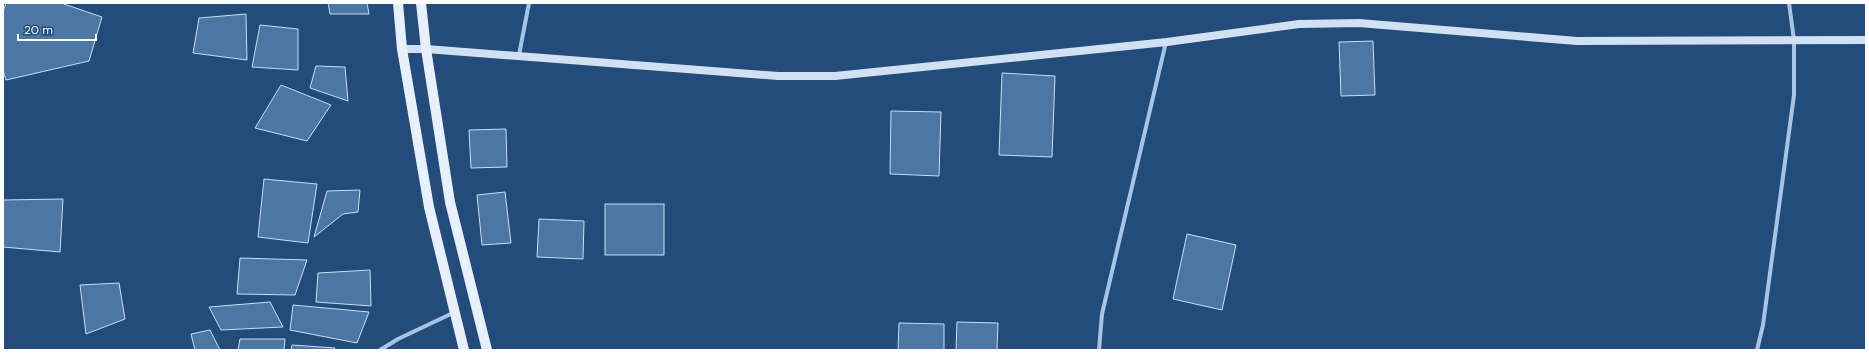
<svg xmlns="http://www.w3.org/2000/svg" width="1869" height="353" font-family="'DM Sans',sans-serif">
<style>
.building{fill:#4c76a4;stroke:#cadef4}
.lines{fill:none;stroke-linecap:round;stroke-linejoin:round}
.street{stroke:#a7c4e5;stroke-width:4}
.secondary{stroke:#d1e1f4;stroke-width:8}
.primary{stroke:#e8f0fc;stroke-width:10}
</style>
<rect width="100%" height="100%" fill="#244c7b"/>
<!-- building -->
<g class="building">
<polygon points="6,3 61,3 102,17 89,61 6,80 3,70 3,12"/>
<polygon points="328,3 367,3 369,14 330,14"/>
<polygon points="246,14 247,60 193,53 199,18"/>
<polygon points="260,25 298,29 298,70 252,67"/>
<polygon points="1373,41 1375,95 1341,96 1339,42"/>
<polygon points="316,66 345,67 348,101 310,88"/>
<polygon points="1002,73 1055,76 1052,157 999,155"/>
<polygon points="281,85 331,105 307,141 255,128"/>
<polygon points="891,111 941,112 939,176 890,174"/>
<polygon points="506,129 507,167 471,168 469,130"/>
<polygon points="264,179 317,184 308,243 258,237"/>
<polygon points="360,190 358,212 343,214 314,237 327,191"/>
<polygon points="505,192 511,243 482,245 477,195"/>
<polygon points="63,199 60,252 3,247 3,200"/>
<rect x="605" y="204" width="59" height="51"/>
<polygon points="539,219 584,221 583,259 537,257"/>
<polygon points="1187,234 1236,245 1222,310 1173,299"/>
<polygon points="240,258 307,260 295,295 237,294"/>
<polygon points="370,270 371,306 316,302 318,273"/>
<polygon points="119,283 125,319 86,334 80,285"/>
<polygon points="270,302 283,327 221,330 209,307"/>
<polygon points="293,305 369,312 357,343 290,330"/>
<polygon points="957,322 998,323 997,350 956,350"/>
<polygon points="899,323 944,324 944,350 898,350"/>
<polygon points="210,330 220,350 195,350 191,334"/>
<polygon points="240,339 285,339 284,350 238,350"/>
<polygon points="292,345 335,348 334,350 291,350"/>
</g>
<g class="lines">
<!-- street -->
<g class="street">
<polyline points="519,55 529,3"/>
<polyline points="380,350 398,339 455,312"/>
<polyline points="1099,350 1102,314 1166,42"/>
<polyline points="1757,350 1763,325 1794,95 1794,40 1789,3"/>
</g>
<!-- secondary -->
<polyline class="secondary" points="402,49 426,49 778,76 835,76 1167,42 1299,24 1359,23 1577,41 1866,40"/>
<!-- primary -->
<g class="primary">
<polyline points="398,3 402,49 429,207 464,350"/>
<polyline points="421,3 426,49 450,202 487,350"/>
</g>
</g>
<!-- border -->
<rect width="1869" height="353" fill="none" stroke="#ffffff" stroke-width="8"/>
<!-- scale -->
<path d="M18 34v6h78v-6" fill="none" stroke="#ffffff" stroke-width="2"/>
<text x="24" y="34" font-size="12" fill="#ffffff" stroke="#244c7b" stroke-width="3" paint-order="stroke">20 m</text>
</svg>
